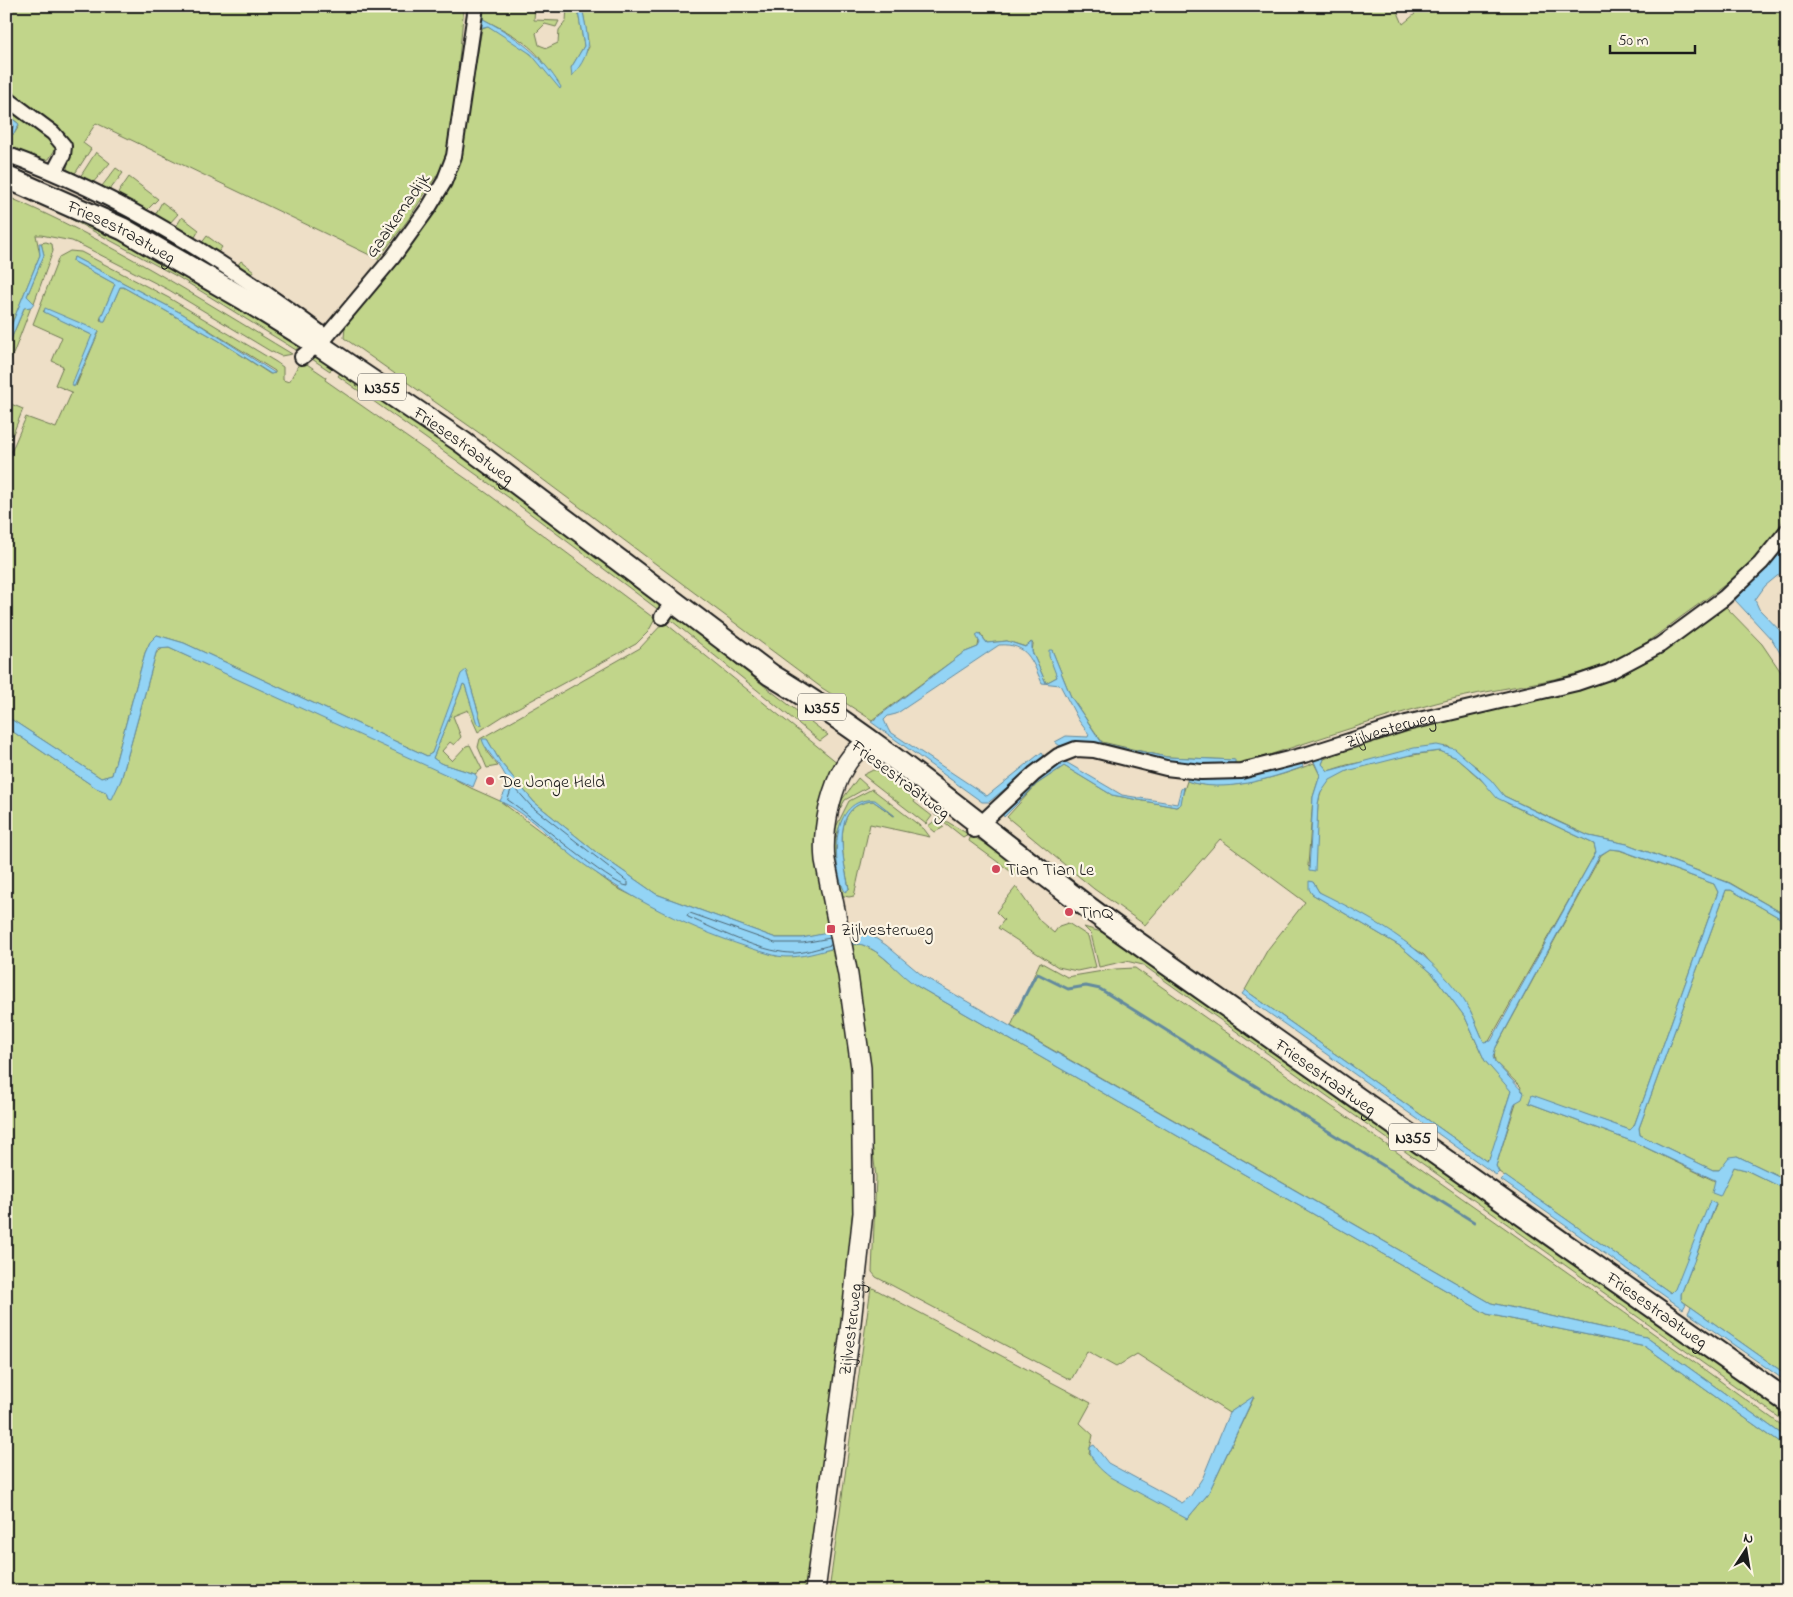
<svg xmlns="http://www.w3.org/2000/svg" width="1793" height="1597" font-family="'Indie Flower',sans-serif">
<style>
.green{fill:#c1d58a;stroke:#6e7853;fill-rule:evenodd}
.water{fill:#93d4f5;stroke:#638a9e}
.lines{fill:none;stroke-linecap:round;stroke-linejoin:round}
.shore{stroke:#4c6673;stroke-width:1}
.stream{stroke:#638a9e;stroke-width:3}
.minor-casing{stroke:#1c1c1c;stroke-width:18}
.secondary-casing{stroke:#1c1c1c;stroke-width:22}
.primary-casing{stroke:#1c1c1c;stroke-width:25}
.minor{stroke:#fcf5e5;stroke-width:14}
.secondary{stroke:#fcf5e5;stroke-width:19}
.primary{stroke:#fcf5e5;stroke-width:21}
.poi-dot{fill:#d1495b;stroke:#fcf5e5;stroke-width:2}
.labels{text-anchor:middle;stroke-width:4.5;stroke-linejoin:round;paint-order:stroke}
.shield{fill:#fcf5e5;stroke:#5f5d58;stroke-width:1}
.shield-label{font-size:16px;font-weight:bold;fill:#1c1c1c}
.street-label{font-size:18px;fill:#1c1c1c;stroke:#fcf5e5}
.poi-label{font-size:18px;fill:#1c1c1c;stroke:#fcf5e5;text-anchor:start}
</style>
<rect width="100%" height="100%" fill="#eedfc7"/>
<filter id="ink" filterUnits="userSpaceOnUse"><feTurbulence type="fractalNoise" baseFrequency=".02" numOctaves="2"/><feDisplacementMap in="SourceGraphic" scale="10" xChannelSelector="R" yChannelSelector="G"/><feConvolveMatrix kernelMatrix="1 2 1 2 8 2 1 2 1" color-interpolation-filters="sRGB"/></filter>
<g filter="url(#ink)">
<!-- green -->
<g class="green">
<polygon points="6,6 464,6 452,135 444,164 408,220 378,259 96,123 83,143 91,149 76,172 71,175 67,168 70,150 6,93"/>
<path d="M 484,6 L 535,6 L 534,20 L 559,21 L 556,27 L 545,24 L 536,33 L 539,45 L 547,48 L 558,43 L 559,30 L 566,21 L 567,6 L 577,6 L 584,46 L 571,68 L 575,72 L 589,47 L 582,6 L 1393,6 L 1397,10 L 1403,24 L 1415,14 L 1407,6 L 1787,6 L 1787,511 C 1767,561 1714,592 1673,623 C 1651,639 1631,656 1606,665 C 1551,684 1492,688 1436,703 C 1369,721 1304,744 1238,765 L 1235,765 L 1234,760 L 1167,757 L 1102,742 L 1071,697 L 1052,650 L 1057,677 L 1046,683 L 1032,652 L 1033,644 L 1031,642 L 1026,647 L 1007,641 L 987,643 L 980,633 L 978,647 L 963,653 L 872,720 L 822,688 L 502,449 L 344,338 L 345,327 L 431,218 L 457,170 L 482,28 L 488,26 C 509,38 531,50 546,70 C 539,46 504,30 483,19 Z"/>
<polygon points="6,105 53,140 56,148 49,159 41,161 6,149 6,132 14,134 19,126 18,123 6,114"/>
<polygon points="96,152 110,163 91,185 81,180 80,177"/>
<polygon points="116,168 123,173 109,191 103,191 102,186"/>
<polygon points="129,177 158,199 145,212 116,196"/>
<path d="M 6,196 C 107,239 199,298 292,354 L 281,356 L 270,351 L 169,290 L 85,247 L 72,241 L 41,235 L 36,235 L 40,255 L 6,338 Z"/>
<polygon points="162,202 178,214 169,224 154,217"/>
<polygon points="43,204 91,219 300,345 296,350 178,277"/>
<polygon points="182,217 199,230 194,239 174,230"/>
<polygon points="207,236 222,247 217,254 201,244"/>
<polygon points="46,242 52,244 53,251 34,303 27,296 44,255 41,243"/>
<path d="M 70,251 L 81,252 L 169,298 L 276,362 L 283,367 L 283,380 L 289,382 L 301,360 L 326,377 L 325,380 L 488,494 L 655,619 L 648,632 L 636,644 L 508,713 L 478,732 L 468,710 L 453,716 L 461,737 L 454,745 L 450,742 L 442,751 L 452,761 L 466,746 L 470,745 L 482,769 L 475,774 L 440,763 L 433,758 L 463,684 L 465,685 L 477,723 L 482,725 L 466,670 L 432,753 L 427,756 L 184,643 L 157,635 L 150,642 L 145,653 L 112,775 L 101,778 L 6,716 L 6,464 L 26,417 L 56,428 L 72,392 L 55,385 L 63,366 L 52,361 L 62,337 L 33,324 L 59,257 ZM 74,257 L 183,314 L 275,371 L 275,373 L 270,374 L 218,340 L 123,287 L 120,287 L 105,321 L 100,320 L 115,284 L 73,261 ZM 43,311 L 99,331 L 76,386 L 92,335 Z"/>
<polygon points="241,261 254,271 251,277 237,266"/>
<polygon points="25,306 31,307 6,373 6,351"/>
<polygon points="316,351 335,363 330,371 309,357"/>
<polygon points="341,372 416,418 663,605 660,611 508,497 338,376"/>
<polygon points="6,402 23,409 6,451"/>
<path d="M 1725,606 L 1762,644 L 1787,681 L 1787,916 L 1730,883 L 1627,844 L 1589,836 L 1504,796 L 1478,768 L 1447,746 L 1347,765 L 1328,771 L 1322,764 L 1324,759 L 1404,728 L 1602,682 C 1648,666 1686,635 1725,606 Z"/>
<polygon points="673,612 713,640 736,664 828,735 820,741 667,617"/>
<polygon points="664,622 838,763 834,775 831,933 802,938 776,938 656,894 597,853 534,802 501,763 487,739 487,752 498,766 487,768 478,747 480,739 640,648"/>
<path d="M 163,648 L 169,648 L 433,767 L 471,788 L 500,801 L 615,887 L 662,911 L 707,931 L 776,956 L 834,949 C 839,977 848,1006 851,1035 C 868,1221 829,1407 805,1591 L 641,1591 L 626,1582 L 621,1591 L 6,1591 L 6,727 L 96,788 L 106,792 L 108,798 L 113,795 L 121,780 L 156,653 Z"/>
<path d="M 1440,751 L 1457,758 L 1507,803 L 1594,844 L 1596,852 L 1488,1043 L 1484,1042 L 1470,1010 L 1424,955 L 1394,935 L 1319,892 L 1313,882 L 1312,894 L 1400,946 L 1432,973 L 1465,1017 L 1485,1061 L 1508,1086 L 1511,1091 L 1491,1156 L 1486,1161 L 1245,990 L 1268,949 L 1305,902 L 1220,839 L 1145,925 L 1094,889 L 1007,817 L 1037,784 L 1064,766 L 1112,795 L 1176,807 L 1179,806 L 1187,781 C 1222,794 1280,777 1314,763 L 1320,775 L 1313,797 L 1308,866 L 1314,872 L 1318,804 C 1320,795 1322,786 1329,780 C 1347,765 1415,754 1440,751 Z"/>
<path d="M 873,770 C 892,770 902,789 915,800 L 914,802 L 932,816 L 926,824 L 863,775 Z"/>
<polygon points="858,778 868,787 845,800 834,819 838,805"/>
<path d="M 872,789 L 924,829 L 930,837 L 870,824 L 854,896 L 849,897 L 839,895 L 831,845 L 836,827 L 849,801 ZM 873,800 L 894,816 L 873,801 C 828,804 844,861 849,889 L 836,838 C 841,818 851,800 873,800 Z"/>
<polygon points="934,814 968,834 963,837"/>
<polygon points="936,820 944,827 935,832 928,826"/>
<polygon points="971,835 1021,866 1021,873 1017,876 969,841"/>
<polygon points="1610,849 1619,850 1714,884 1718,892 1634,1126 1630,1130 1532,1096 1529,1103 1634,1142 1715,1181 1719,1196 1734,1167 1746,1170 1787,1190 1787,1375 1681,1300 1681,1294 1716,1205 1675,1290 1671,1293 1499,1172 1496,1166 1521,1087 1495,1062 1494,1051 1601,855"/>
<polygon points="1016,887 1040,921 1054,933 1059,926 1068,923 1088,936 1096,967 1077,971 1058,967 998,928 1004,920 996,912"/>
<polygon points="1726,890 1731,890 1787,922 1787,1180 1737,1156 1719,1170 1713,1170 1640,1135 1639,1128"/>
<polygon points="1084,927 1122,938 1787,1410 1787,1423 1143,965 1126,961 1099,967 1091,934"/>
<polygon points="861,944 877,952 917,986 1487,1314 1646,1347 1787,1448 1787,1591 829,1591 871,1287 1091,1403 1080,1423 1093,1435 1089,1453 1187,1519 1208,1494 1254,1397 1229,1413 1137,1354 1116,1367 1087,1351 1071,1380 876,1277 872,1272 876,1177 849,952 853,945"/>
<path d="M 1040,962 L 1067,977 L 1115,969 L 1135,968 C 1353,1122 1571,1273 1787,1429 L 1787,1438 L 1646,1337 L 1491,1303 L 1011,1026 Z"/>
</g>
<!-- water -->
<g class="water">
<path d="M 481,6 L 484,6 L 483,19 C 517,37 541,54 561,87 L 560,89 L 531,54 L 488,26 L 479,28 Z"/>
<path d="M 577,6 L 582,6 C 587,37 595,50 572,76 L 571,68 L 584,46 Z"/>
<polygon points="6,114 19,124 14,134 6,132 6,128 12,129 14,125 6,118"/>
<polygon points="39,243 41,243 44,255 27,296 34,303 31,307 24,308 6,351 6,338 40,255"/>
<polygon points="74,257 183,314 275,373 271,374 218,340 123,287 120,287 105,321 102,321 101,317 115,284 73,261"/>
<polygon points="45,308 99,331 74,387 72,384 92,335 44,312"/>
<polygon points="1787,542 1787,568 1765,586 1755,600 1759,609 1787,638 1787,665 1773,641 1735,600"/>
<path d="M 979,633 L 987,643 L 1007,641 L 1025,647 L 1032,642 L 1032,652 L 1046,683 L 1057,677 L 1049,656 L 1049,650 L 1052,650 L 1071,697 L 1102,743 L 1167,757 L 1235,760 L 1235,765 C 1212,766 1189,765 1166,761 C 1134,756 1090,736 1060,746 L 1055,742 L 1066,736 L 1088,737 L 1089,734 L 1079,721 L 1060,685 L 1042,683 C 1032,661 1028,643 999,645 L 896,714 L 888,716 L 884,720 L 889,731 L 987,796 L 1042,752 L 1044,757 L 989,802 L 982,802 L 871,722 L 963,653 L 978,647 L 980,643 L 976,635 Z"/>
<polygon points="157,635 184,643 427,756 432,753 461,674 466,670 482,725 477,724 465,685 463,684 433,758 440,763 475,774 477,777 473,787 169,648 158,649 156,653 121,780 112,799 108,798 106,792 96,788 6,727 6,716 101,778 112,775 145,653 150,642"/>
<path d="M 482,739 L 487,739 L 501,763 L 534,802 L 597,853 L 656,894 L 776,938 L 802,938 L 858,927 L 886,945 L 923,976 L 1491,1303 L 1646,1337 L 1787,1438 L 1787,1448 L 1646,1347 L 1487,1314 L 917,986 C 898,974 885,953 863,945 C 844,939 804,964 773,955 C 706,936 639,905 582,863 C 555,844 531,815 500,801 C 502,796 506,792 507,786 C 509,770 486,755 482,739 Z"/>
<path d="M 1437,745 L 1455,749 L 1491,780 L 1504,796 L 1558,822 L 1589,836 L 1627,844 L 1729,883 L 1787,916 L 1787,922 L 1731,890 L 1726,890 L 1639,1128 L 1640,1135 L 1713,1170 L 1719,1170 L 1729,1157 L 1737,1156 L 1787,1180 L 1787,1190 L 1746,1170 L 1734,1167 L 1720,1196 L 1712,1193 L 1715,1180 L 1634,1142 L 1529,1103 L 1532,1095 L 1630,1130 L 1634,1126 L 1718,892 L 1714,884 L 1620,850 L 1610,849 L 1600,855 L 1496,1047 L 1493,1057 L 1495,1062 L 1524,1093 L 1522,1099 L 1515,1103 L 1496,1166 L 1499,1172 L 1496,1175 L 1242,994 L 1245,990 L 1486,1161 L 1489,1160 L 1511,1091 L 1485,1061 L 1465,1017 L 1432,973 L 1400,946 L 1312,894 L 1309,889 L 1309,881 L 1313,882 L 1319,892 C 1376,920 1437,954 1470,1010 C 1475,1020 1479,1031 1484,1042 L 1491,1041 L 1596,852 L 1594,844 L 1497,798 L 1480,778 L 1457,758 L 1440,751 L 1414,754 L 1347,771 L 1330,780 L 1320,794 L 1318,804 L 1315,872 L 1309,871 L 1313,797 L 1320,775 L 1313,759 L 1321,756 L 1324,759 L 1322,764 L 1328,771 L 1414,748 Z"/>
<polygon points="1064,761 1122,795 1177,804 1181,789 1184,787 1181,804 1176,807 1112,795 1064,766 1037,784 1004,817 1002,813 1007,807 1045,773"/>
<path d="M 1302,762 L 1303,767 C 1269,779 1223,794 1187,781 L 1188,777 C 1233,783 1259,774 1302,762 Z"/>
<path d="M 875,800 L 895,816 L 873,801 C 828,804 844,861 849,889 L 845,892 C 831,864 830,796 875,800 Z"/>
<polygon points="1505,1176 1671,1293 1675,1289 1710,1201 1716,1204 1681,1294 1681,1300 1686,1304 1683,1309 1501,1180"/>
<polygon points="1691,1307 1787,1375 1787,1382 1688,1313"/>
<path d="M 1254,1396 L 1208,1494 L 1187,1519 L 1110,1477 C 1101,1470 1089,1460 1090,1447 L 1094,1445 L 1108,1463 L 1182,1503 L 1190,1497 L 1203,1477 L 1229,1413 Z"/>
</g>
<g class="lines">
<!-- shore -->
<g class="shore">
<path d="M 512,788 L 515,788 L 531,806 L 628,882 L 628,886 C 613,887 528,813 508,800 Z"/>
<path d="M 830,938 L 803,943 L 775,943 L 690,913 L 687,915 L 688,917 C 717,930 758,951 790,953 C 803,954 818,948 831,945"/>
</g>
<!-- stream -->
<polyline class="stream" points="1016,1013 1034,978 1038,974 1068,989 1086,986 1100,989 1474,1222"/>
<!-- minor casing -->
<g class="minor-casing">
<g id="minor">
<polyline points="6,98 53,133 64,146 63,155 54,172"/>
<path d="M 6,154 C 122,196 227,263 326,337"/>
<polyline points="302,357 326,337 393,257 429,207 444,182 454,156 476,6"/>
<polyline points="662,617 674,601"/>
<path id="s1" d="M 974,830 L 1034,774 L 1058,756 L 1076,749 L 1094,750 L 1166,768 L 1201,772 L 1241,771 L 1308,754 L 1406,723 L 1577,683 L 1609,672 L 1660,645 L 1724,598 L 1761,563 L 1787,531"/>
</g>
</g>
<!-- secondary casing -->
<g class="secondary-casing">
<g id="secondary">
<path id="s2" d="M 815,1591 L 850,1332 L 863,1213 L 861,1068 L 848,975 L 825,860 C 821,825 835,756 871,742"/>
</g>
</g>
<!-- primary casing -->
<g class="primary-casing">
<g id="primary">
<path id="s3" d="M 6,177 L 123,229 L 246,300 L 317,344 L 462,442 L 771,675 C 893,748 999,844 1115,927 C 1338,1086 1563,1243 1787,1401"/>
</g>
</g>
<!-- minor -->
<use href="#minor" class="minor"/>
<!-- secondary -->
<use href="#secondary" class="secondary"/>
<!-- primary -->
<use href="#primary" class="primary"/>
</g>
</g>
<!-- markers -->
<g class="poi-dot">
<circle cx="490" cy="781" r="5"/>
<circle cx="996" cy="869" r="5"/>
<circle cx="1069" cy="912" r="5"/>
<rect x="826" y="924" width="10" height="10" rx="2.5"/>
</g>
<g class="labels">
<!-- shield labels -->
<g class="shield">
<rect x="358" y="373.5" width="48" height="27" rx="4"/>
<rect x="798" y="693.5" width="48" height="27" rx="4"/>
<rect x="1389" y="1123.5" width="48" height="27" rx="4"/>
</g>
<g class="shield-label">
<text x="382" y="393">N355</text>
<text x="822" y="713">N355</text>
<text x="1413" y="1143">N355</text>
</g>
<!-- street labels -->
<g class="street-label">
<text transform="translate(397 215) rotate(-55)" y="6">Gaaikemadijk</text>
<text dy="6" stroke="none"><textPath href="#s3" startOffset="128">Friesestraatweg</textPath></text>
<text dy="6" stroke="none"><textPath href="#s3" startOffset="532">Friesestraatweg</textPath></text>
<text dy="6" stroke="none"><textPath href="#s1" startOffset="454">Zijlvesterweg</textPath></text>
<text transform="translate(901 779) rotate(37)" y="6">Friesestraatweg</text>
<text dy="6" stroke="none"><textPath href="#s3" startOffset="1601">Friesestraatweg</textPath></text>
<text dy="6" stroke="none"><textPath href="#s3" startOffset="2006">Friesestraatweg</textPath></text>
<text dy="6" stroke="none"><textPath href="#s2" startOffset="264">Zijlvesterweg</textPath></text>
</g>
<!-- poi labels -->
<g class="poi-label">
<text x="500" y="787">De Jonge Held</text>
<text x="1006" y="875">Tian Tian Le</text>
<text x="1079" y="918">TinQ</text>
<text x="841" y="935">Zijlvesterweg</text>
</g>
</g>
<!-- margin -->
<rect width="1793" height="1597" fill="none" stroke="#fcf5e5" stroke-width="25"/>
<rect x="12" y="12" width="1768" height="1572" fill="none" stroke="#1c1c1c" stroke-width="2" filter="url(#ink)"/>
<!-- north arrow -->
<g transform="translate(1746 1550) rotate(12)" stroke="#fcf5e5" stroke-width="4" paint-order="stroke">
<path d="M0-4L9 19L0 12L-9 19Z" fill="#1c1c1c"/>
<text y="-8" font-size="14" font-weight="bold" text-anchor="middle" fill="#1c1c1c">N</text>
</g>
<!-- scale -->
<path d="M1610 45v8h85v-8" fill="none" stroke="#1c1c1c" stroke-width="2.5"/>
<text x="1618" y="45" font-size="15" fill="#1c1c1c" stroke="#fcf5e5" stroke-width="4" paint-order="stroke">50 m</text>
</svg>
